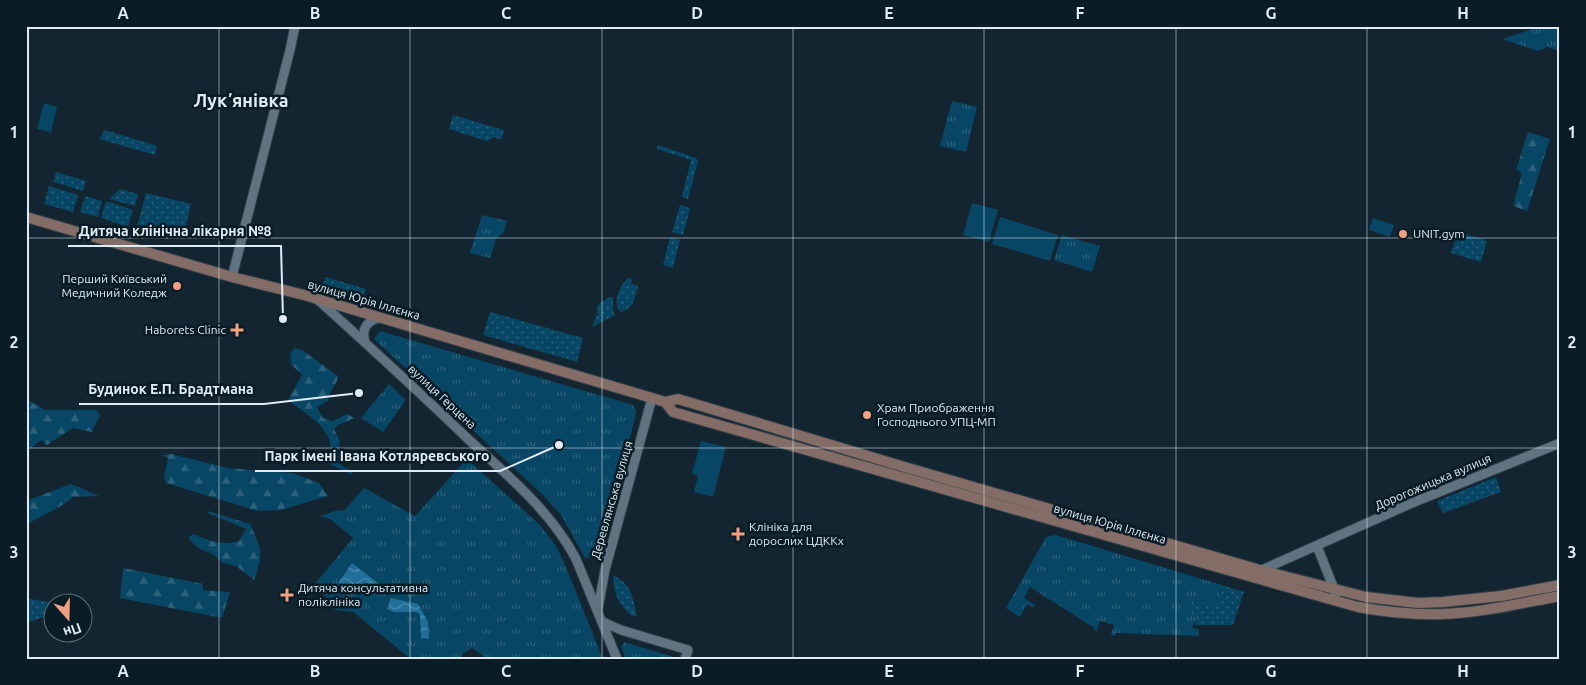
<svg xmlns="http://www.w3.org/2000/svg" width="1586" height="685" font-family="Ubuntu,sans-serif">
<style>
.grass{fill:url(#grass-dots)}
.forest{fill:url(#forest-firs)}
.park{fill:url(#park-tufts)}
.garden{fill:#074664}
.water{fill:url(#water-waves)}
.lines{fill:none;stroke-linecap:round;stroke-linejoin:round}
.tertiary-casing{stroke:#323f48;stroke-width:11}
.secondary-casing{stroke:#323f48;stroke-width:12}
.tertiary{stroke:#5f7381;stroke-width:9}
.secondary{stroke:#836d66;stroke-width:10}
.grid{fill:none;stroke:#e0ebf3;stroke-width:1;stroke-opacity:0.55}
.poi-dot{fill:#f2a080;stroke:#0a1c26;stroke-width:2}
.labels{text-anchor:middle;stroke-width:5;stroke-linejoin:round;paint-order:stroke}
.poi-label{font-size:12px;fill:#e0ebf3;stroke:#0a1c26;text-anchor:start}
.street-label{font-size:12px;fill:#e0ebf3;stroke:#0a1c26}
.district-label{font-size:18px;font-weight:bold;fill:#e0ebf3;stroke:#0a1c26}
.leader{fill:none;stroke:#e0ebf3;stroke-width:2}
.callout-dot{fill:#e0ebf3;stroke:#0a1c26;stroke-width:2}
.callout-label{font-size:14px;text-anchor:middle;font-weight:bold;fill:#e0ebf3;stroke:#0a1c26;stroke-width:5;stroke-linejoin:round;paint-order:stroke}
.neatline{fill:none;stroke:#e0ebf3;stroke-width:2}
.grid-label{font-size:16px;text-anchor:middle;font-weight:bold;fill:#e0ebf3}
</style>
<defs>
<pattern id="grass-dots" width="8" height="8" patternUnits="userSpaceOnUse" patternTransform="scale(1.25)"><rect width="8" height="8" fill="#074664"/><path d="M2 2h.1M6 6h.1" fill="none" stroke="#2b617b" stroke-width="1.8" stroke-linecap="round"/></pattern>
<pattern id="forest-firs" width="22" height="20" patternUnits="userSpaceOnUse" patternTransform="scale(1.25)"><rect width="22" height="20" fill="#074664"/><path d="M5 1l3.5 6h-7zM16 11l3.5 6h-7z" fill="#2b617b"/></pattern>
<pattern id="park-tufts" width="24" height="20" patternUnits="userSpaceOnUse" patternTransform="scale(1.25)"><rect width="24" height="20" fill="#074664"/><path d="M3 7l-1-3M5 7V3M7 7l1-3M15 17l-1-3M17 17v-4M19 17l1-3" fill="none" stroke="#2b617b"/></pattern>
<pattern id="water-waves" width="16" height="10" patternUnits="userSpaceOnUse" patternTransform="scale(1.25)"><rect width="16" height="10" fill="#216f99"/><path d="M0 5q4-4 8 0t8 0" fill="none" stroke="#4c8bad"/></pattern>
</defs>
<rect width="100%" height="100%" fill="#132530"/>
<!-- grass -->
<g class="grass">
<polygon points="453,115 504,130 501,140 494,137 487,141 449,129"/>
<polygon points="105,130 157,146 155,155 99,139"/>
<polygon points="658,145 696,158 698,161 688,199 682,197 691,160 657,149"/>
<polygon points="56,172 86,181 83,191 53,182"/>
<polygon points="49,186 78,195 73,212 44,204"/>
<polygon points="120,189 138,194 135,206 109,199"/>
<polygon points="146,193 191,204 183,239 137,226"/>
<polygon points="85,196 102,201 98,217 80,212"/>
<polygon points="106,201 133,210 128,227 101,218"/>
<polygon points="680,205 690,208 683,235 672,232"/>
<polygon points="1458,231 1487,241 1481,262 1451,253"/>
<polygon points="670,237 680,240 673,268 663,265"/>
<polygon points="325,277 366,289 363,299 322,287"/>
<path d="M 628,278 L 632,279 L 631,284 L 638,286 C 635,297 634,308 621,312 C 612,304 619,285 628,278 Z"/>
<polygon points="609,297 613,297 613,310 615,315 592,327 597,314 598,305"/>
<polygon points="490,312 583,338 577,362 483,335"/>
<polygon points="1496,477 1501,492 1443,513 1437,501"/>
<path d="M 613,575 C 633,586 632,595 637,616 L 632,616 C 617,602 614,595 613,575 Z"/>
<polygon points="1222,585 1244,592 1233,625 1194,625 1196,617 1189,614 1192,601 1220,593"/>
<polygon points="26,598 52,603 52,614 26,623"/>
</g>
<!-- forest -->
<g class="forest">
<polygon points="1528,132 1550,139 1527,211 1513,206 1522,173 1516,170"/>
<path d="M 294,348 L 302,350 L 338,376 C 337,386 328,391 328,401 L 317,407 L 323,418 L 333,421 L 347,414 L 355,418 L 338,425 L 334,429 L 340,441 L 338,463 L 353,473 L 352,475 L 328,463 C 329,459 331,455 331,451 C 333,428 303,412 288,400 L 302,375 L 291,364 L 290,355 Z"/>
<polygon points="26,399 45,410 96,410 100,415 92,432 73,428 47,445 41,440 26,452"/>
<polygon points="171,454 228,468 293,473 319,483 328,496 281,510 257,511 166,483 164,476 168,458 161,455"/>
<path d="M 71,484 L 99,496 L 73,497 C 60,509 41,515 26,525 L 26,501 Z"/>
<path d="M 208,511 L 250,524 C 262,551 264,552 254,580 L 236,566 L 223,563 L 214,555 L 198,548 L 190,540 L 189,537 L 194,534 C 209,541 223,546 239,541 L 246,529 L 208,513 Z"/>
<polygon points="123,568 203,584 203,590 230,592 222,618 120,598"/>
</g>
<!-- park -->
<g class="park">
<polygon points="1542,26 1560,26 1560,51 1547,47 1538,51 1502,39"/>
<polygon points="952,101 977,107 966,152 940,146"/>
<polygon points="482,215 507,221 504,232 496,239 490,258 470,253"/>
<polygon points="1062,235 1100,246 1092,272 1054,260"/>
<polygon points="380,331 633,405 636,411 635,419 596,557 585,558 561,515 543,495 374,339"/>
<polygon points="389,384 406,400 383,432 361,418"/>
<polygon points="467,459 540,525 556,546 566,567 603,659 488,659 472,648 464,653 460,659 411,659 353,612 335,610 332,603 314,585 353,538 330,519 320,516 338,510 344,511 364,488 415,516"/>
<polygon points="1056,535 1222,585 1216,606 1192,601 1189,614 1196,617 1192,628 1199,629 1199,636 1116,633 1115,636 1111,635 1114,625 1100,621 1097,631 1094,630 1094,628 1030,587 1024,598 1035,605 1034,608 1027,604 1020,617 1006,608 1046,537"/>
<polygon points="624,642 677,658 677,659 626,659 621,647"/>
</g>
<!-- garden -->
<g class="garden">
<polygon points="44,103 57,107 51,132 37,129"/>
<polygon points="972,203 998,210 989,242 963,235"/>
<polygon points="1000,217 1058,235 1050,261 992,244"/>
<polygon points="1373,218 1394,225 1390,237 1369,230"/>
<polygon points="701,441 726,447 713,497 694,492 698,476 692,474"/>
</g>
<!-- water -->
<g class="water">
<polygon points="352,563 383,587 375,595 357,587 342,585 339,582"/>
<polygon points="391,598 418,604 428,622 429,639 421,638 420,615 417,612 393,612 387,609"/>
</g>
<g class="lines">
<!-- tertiary casing -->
<g class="tertiary-casing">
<g id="tertiary">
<polyline points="232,277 290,50 295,26"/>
<path d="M 318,300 C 368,345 418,391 467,438 C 506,474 551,511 576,559 L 617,659"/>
<path d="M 365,342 C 361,329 367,321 379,318"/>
<polyline points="1317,546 1336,594"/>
<polyline points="1257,572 1412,503 1560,443"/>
<polyline points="598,609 605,570 652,398"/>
<polyline points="603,622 621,630 688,650 685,659"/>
</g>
</g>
<!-- secondary casing -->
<g class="secondary-casing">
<g id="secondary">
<polyline points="26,217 232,277 304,295 652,398 665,402 678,399 901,466 1260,570 1366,597 1418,603 1443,602 1501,596 1560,585"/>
<path d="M 665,402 L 673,412 L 1358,607 C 1385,612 1414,615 1442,614 C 1481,613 1521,603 1560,596"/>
</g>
</g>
<!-- tertiary -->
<use href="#tertiary" class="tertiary"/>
<!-- secondary -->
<use href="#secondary" class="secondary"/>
</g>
<!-- grid -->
<path class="grid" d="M 219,26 L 219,659M 410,26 L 410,659M 602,26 L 602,659M 793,26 L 793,659M 984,26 L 984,659M 1176,26 L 1176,659M 1367,26 L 1367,659M 26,238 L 1560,238M 26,448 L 1560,448"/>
<!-- markers -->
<g class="poi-dot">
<circle cx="1403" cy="234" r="5"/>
<circle cx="177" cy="286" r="5"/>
<path d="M234.5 322.5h5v5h5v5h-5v5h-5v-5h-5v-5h5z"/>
<circle cx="867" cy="415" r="5"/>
<path d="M735.5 526.5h5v5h5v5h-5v5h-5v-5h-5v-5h5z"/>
<path d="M284.5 587.5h5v5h5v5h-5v5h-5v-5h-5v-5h5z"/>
</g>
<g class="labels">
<!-- poi labels -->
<g class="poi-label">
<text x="1413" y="238">UNIT.gym</text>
<text x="167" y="283" text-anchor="end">Перший Київський<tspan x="167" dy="14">Медичний Коледж</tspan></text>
<text x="226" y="334" text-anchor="end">Haborets Clinic</text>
<text x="877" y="412">Храм Приображення<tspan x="877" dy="14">Господнього УПЦ-МП</tspan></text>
<text x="749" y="531">Клініка для<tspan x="749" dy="14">дорослих ЦДККх</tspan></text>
<text x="298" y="592">Дитяча консультативна<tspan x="298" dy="14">поліклініка</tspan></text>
</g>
<!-- street labels -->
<g class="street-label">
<text transform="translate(364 300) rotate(16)" y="4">вулиця Юрія Іллєнка</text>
<text transform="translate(442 397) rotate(43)" y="4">вулиця Герцена</text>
<text transform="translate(1433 482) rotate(-23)" y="4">Дорогожицька вулиця</text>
<text transform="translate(612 500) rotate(-74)" y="4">Деревлянська вулиця</text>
<text transform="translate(1110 524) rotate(16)" y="4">вулиця Юрія Іллєнка</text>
</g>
<!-- district labels -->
<g class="district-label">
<text x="241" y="107">Лукʼянівка</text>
</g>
</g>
<!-- callouts -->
<path class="leader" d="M283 319L281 246H68M359 393L264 404H79M559 445L500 471H255"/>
<g class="callout-dot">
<circle cx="283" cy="319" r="5"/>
<circle cx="359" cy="393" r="5"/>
<circle cx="559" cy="445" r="5"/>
</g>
<g class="callout-label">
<text x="175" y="236">Дитяча клінічна лікарня №8</text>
<text x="171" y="394">Будинок Е.П. Брадтмана</text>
<text x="377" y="461">Парк імені Івана Котляревського</text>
</g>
<!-- border -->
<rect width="1586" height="685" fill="none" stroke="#0a1c26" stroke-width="55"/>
<!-- north arrow -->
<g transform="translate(68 618) rotate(160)"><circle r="24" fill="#0a1c26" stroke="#606f78"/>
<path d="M0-4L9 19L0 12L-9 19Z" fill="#f2a080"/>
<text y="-8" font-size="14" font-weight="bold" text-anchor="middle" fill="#e0ebf3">Пн</text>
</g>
<rect x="28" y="28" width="1530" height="630" class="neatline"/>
<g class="grid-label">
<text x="123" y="19">A</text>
<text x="315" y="19">B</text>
<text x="506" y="19">C</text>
<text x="697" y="19">D</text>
<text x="889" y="19">E</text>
<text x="1080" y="19">F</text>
<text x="1271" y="19">G</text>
<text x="1463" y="19">H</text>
<text x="14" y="138">1</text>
<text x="1572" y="138">1</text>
<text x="14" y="348">2</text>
<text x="1572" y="348">2</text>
<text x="14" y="558">3</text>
<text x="1572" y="558">3</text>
<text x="123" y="677">A</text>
<text x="315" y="677">B</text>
<text x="506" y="677">C</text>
<text x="697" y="677">D</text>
<text x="889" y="677">E</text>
<text x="1080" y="677">F</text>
<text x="1271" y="677">G</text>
<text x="1463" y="677">H</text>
</g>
</svg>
